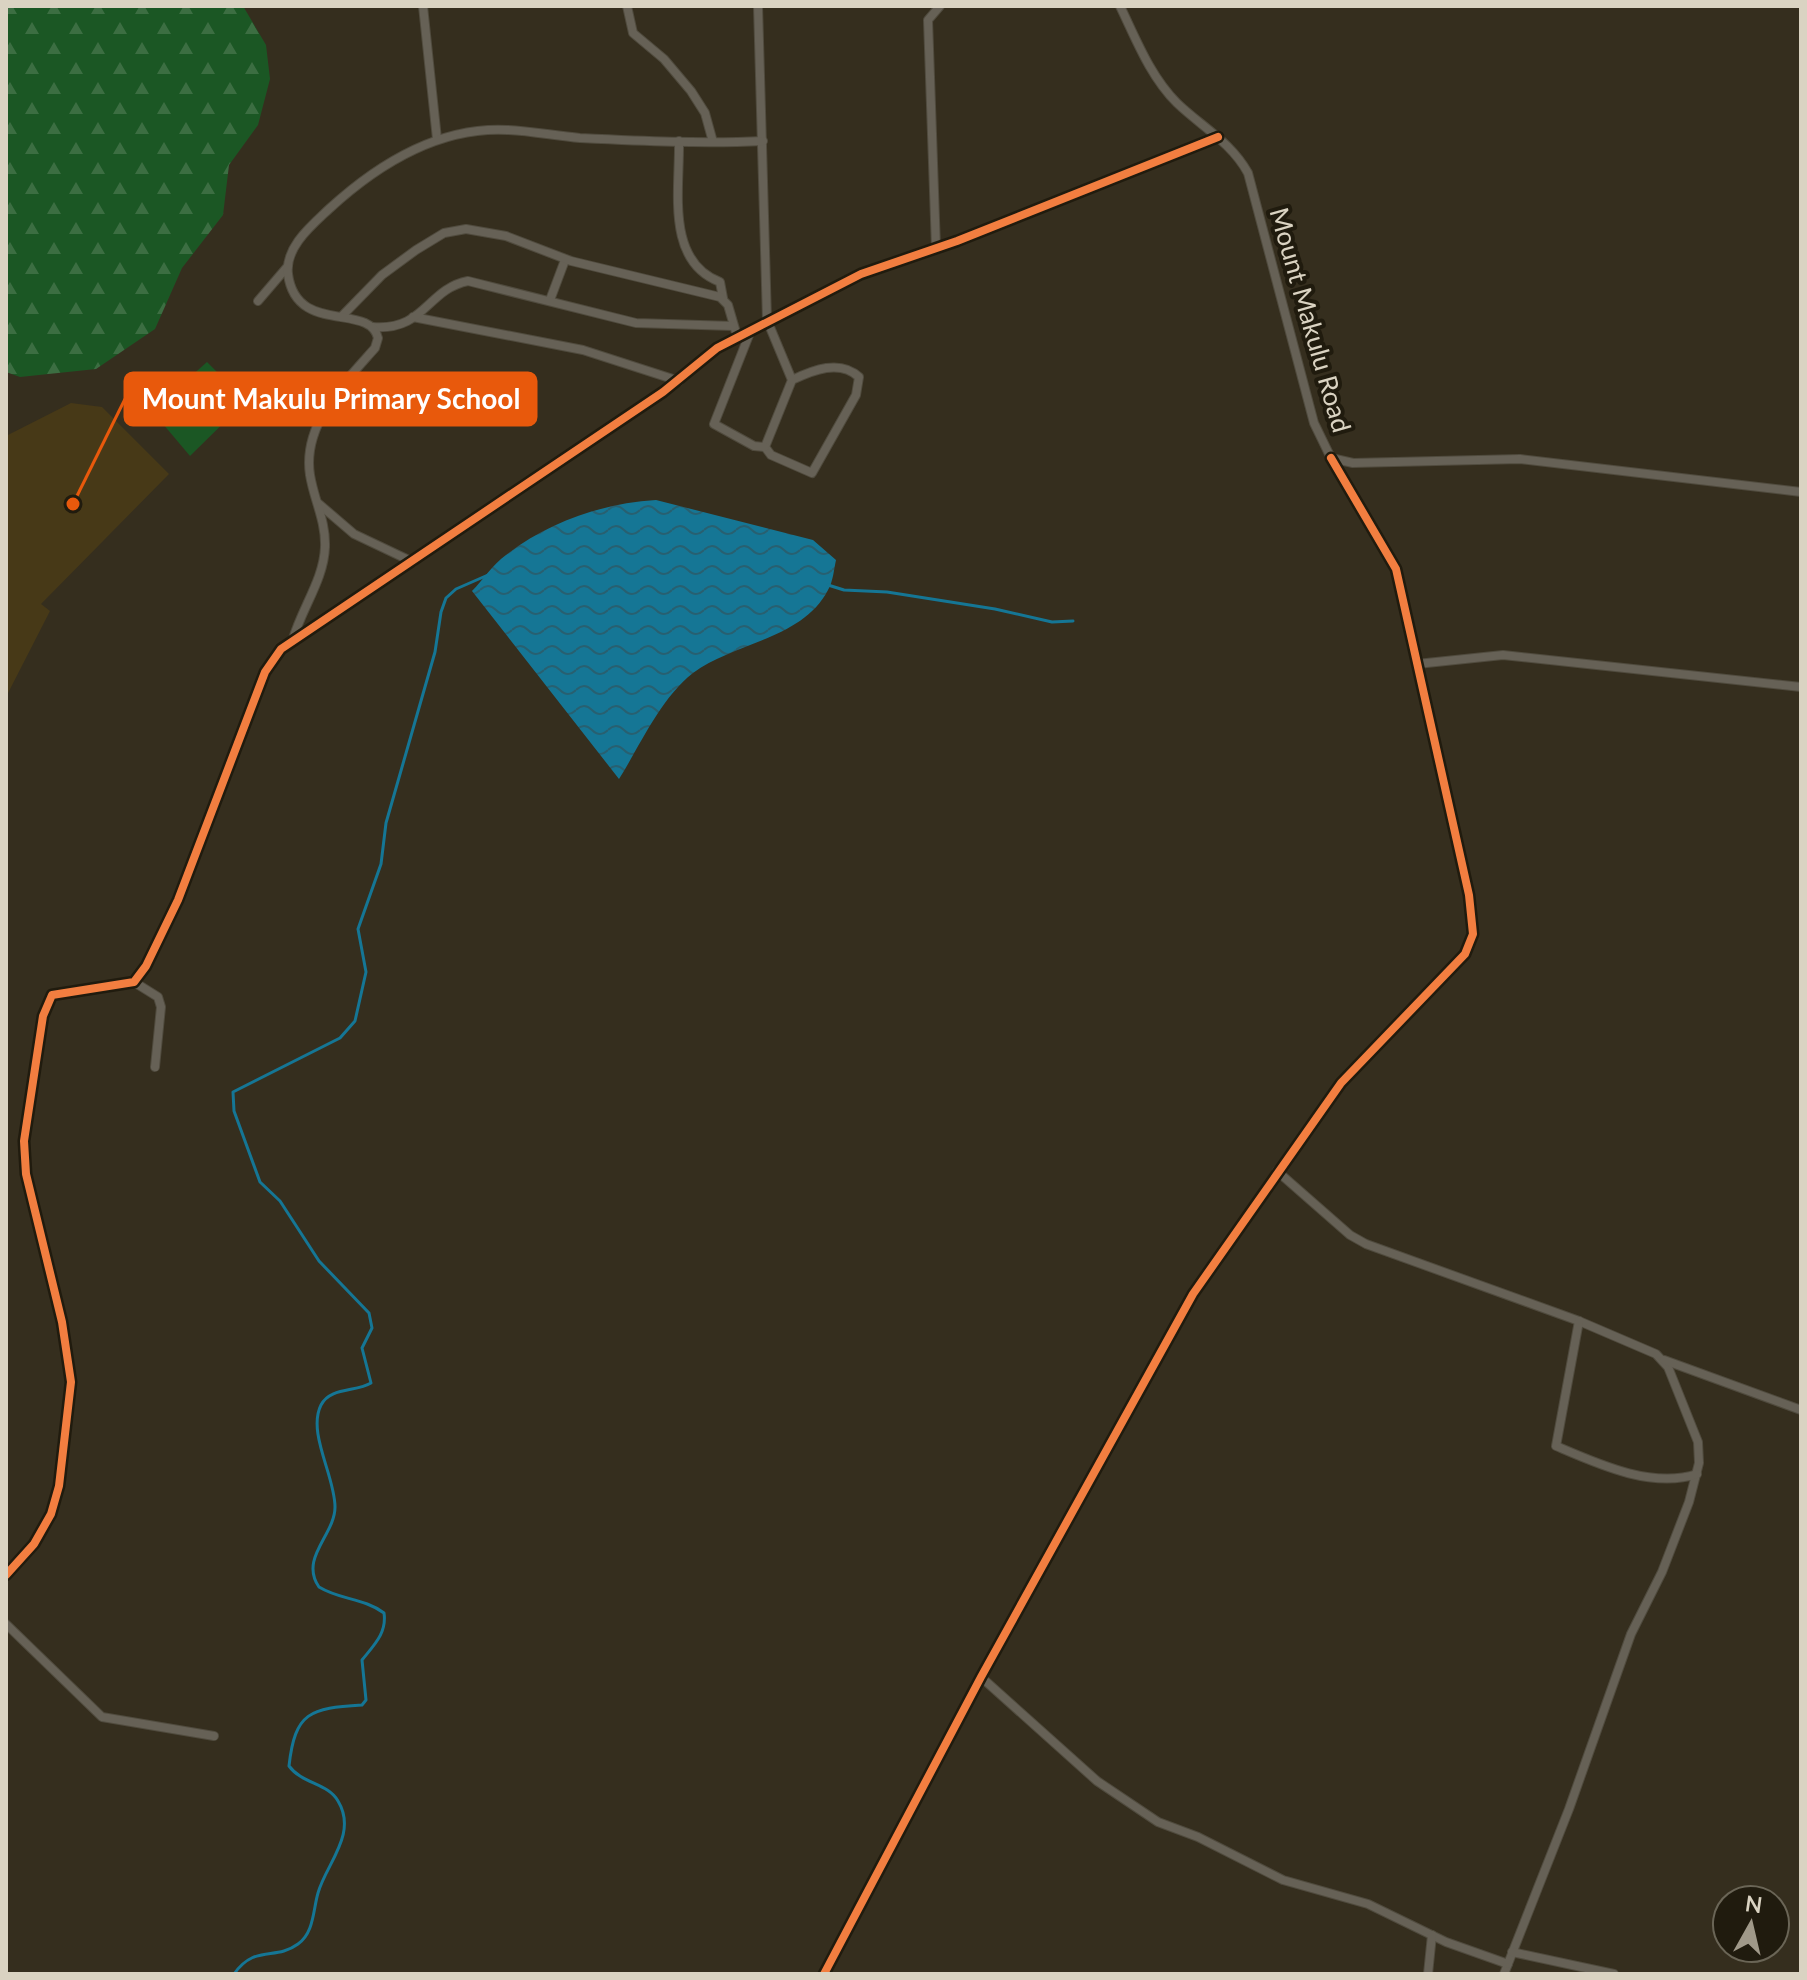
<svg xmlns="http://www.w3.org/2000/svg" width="1807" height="1980" font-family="Lato,sans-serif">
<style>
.built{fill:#473917}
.forest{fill:url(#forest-firs)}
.park{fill:#1b5724}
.water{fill:url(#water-waves)}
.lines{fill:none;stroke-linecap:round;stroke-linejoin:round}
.stream{stroke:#157695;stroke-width:3}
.minor-casing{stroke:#504b3e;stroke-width:10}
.minor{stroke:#666156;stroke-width:8}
.cycleway-casing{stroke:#201b0e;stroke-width:13}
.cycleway{stroke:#f27e40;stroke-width:8}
.labels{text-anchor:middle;stroke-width:8;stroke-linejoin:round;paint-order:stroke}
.street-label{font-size:26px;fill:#dad3c2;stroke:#201b0e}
.leader{fill:none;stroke:#e8590c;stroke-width:3}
.callout-dot{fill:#e8590c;stroke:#201b0e;stroke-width:3}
.callout{fill:#e8590c;stroke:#e8590c;stroke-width:3}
.callout-label{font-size:28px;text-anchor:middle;font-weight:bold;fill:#fff}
</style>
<defs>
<pattern id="forest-firs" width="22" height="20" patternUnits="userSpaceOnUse" patternTransform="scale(2)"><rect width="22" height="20" fill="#1b5724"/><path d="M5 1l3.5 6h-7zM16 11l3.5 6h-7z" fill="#3c6e42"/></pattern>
<pattern id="water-waves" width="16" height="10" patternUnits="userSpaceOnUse" patternTransform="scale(2)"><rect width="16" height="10" fill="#157695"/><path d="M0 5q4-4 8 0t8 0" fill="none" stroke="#276071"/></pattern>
</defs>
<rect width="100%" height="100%" fill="#352e1e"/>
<!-- built -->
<polygon class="built" points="71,403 102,407 169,474 41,604 50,611 6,697 6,436"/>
<!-- forest -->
<polygon class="forest" points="6,6 243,6 266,45 270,79 258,125 229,165 223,215 182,268 155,329 96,369 20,377 6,372"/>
<!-- park -->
<polygon class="park" points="207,362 246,401 190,456 152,411"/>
<!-- water -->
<path class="water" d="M 656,500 L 813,540 L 836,560 C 834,569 833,582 828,590 C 803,639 733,643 693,673 C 660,699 641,744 619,779 L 472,591 C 483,580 493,564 506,555 C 548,522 604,503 656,500 Z"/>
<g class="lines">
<!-- stream -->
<g class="stream">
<polyline points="828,585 844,590 887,592 995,609 1052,622 1073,621"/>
<path d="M 234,1974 C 255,1944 275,1961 298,1944 C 314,1933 313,1910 318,1893 C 326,1864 358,1834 338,1801 C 328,1783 302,1784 289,1766 C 295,1712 310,1708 362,1705 L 366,1700 L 362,1660 C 374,1645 387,1633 384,1613 C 364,1598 340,1600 319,1587 C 299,1558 335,1535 335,1507 C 335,1476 307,1433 321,1405 C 330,1387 356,1392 371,1383 L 362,1348 L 372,1328 L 369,1313 L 319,1261 L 280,1201 L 260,1182 L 234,1111 L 233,1092 L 340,1038 L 355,1021 L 366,972 L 358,929 L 381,864 L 386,823 L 435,652 L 441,612 L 446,598 L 456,589 L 488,575"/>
</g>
<!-- minor casing -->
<g class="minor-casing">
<g id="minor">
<polyline points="423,6 437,139"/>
<polyline points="627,6 633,33 664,59 691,91 705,113 713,142"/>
<path d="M 758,6 L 767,320 L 792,380 L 765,447 L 771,455 L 812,473 L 856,395 L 859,377 C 840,359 813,370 792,380"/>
<path d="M 1120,6 C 1136,39 1150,76 1177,103 C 1202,127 1231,142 1248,173 L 1314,423 L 1331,458 L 1353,463 L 1520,459 L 1801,492"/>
<path d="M 679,141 C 680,189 665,261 720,282 L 723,298"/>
<polyline points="936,248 928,20 940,6"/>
<polyline points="550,300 565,260"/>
<polyline points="258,301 288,266"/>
<polyline points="342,316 382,275 416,250 444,233 466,229 506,236 571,261 720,297 728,305 737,336"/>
<polyline points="413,317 583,350 679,381"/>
<path d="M 373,327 C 425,331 427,289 468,281 L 636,323 L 733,326"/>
<polyline points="751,330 714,424 754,446 765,447"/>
<polyline points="319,504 354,534 413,562"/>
<path d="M 293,639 C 302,608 324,579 325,547 C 326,521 314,500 310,475 C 302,424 345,382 375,348 L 378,338 C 370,302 296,336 288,274 C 285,247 311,226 329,209 C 378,164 438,126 508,130 C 532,131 556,136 580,138 C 641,141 703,144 763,141"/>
<polyline points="1417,664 1503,655 1801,687"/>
<polyline points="134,982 158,997 161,1007 155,1067"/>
<polyline points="1277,1171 1350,1235 1366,1244 1579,1321 1656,1354 1668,1367 1698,1442 1699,1463 1689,1502 1662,1572 1631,1634 1569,1809 1504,1974"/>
<path d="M 1579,1321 L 1556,1446 C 1598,1464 1652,1489 1697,1474"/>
<polyline points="1664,1360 1801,1410"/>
<polyline points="6,1575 34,1544 51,1514 59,1486 71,1382 62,1322 26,1174 24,1141 43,1016 52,995 134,982 146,966 178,900 265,672 281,649 663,392 717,348 861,274 957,241 1218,137"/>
<polyline points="6,1624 102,1717 214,1736"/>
<polyline points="981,1677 1097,1781 1158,1822 1198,1837 1283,1880 1368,1904 1446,1942 1508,1964"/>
<polyline points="1512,1952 1614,1974"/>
<polyline points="824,1974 981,1677 1193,1294 1341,1083 1465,954 1473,934 1469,895 1396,569 1331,458"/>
<polyline points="1428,1974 1432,1935"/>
</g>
</g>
<!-- minor -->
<use href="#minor" class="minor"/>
<!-- cycleway casing -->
<g class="cycleway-casing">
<g id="cycleway">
<polyline points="6,1575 34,1544 51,1514 59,1486 71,1382 62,1322 26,1174 24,1141 43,1016 52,995 134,982 146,966 178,900 265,672 281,649 663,392 717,348 861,274 957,241 1218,137"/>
<polyline points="824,1974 981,1677 1193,1294 1341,1083 1465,954 1473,934 1469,895 1396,569 1331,458"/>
</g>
</g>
<!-- cycleway -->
<use href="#cycleway" class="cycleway"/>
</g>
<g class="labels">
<!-- street labels -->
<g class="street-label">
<text transform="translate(1310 320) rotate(74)" y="9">Mount Makulu Road</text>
</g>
</g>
<!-- callouts -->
<path class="leader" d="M73 504L125 399"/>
<circle class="callout-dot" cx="73" cy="504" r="8"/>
<rect class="callout" x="125" y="373" width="411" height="52" rx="8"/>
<g class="callout-label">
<text x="331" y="409">Mount Makulu Primary School</text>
</g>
<!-- border -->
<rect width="1807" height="1980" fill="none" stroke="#dad3c2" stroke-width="16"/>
<!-- north arrow -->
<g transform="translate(1751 1924) rotate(8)"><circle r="38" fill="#201b0e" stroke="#6a6556" stroke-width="2"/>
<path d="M0-6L14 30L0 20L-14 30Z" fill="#a09989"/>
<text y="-12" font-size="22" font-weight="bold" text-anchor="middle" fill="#dad3c2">N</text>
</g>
</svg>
